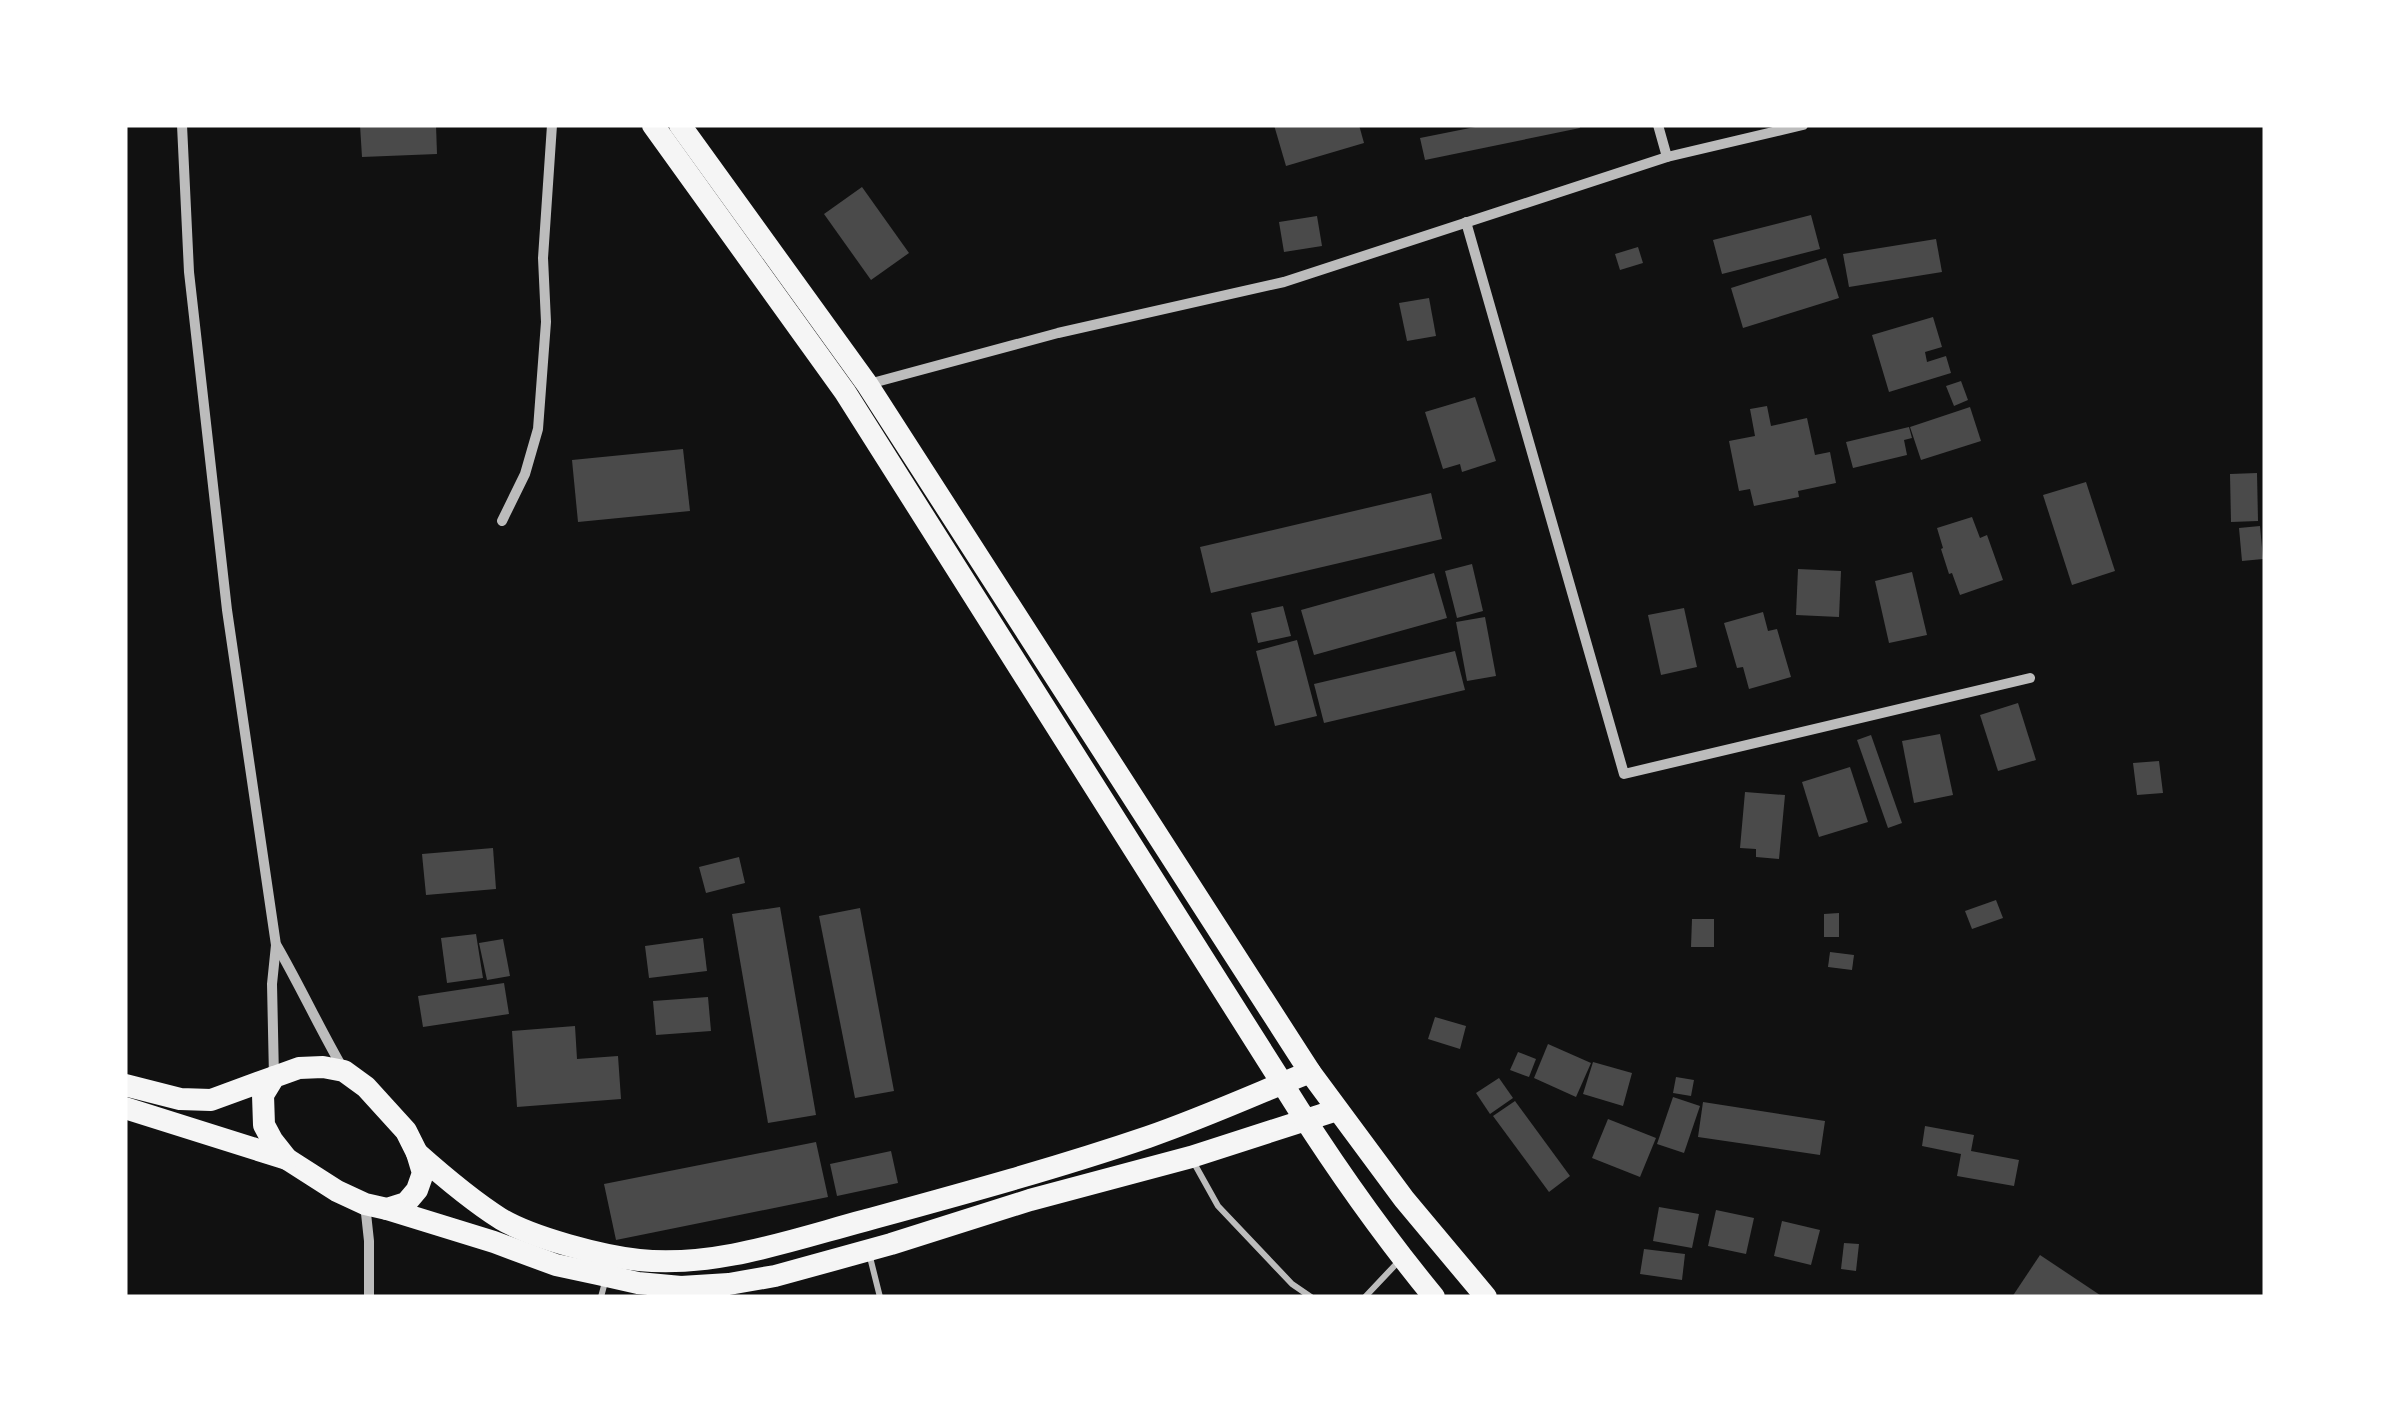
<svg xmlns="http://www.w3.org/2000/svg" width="2390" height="1422" font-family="'Public Sans',sans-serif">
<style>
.building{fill:#4a4a4a}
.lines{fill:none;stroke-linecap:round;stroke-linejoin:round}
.service{stroke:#bcbcbc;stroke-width:6}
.minor{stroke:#bcbcbc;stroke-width:10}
.primary{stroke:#f5f5f5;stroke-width:22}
.trunk{stroke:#f5f5f5;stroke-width:22}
</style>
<rect width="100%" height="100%" fill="#111"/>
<!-- building -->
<g class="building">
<polygon points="360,125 436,125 437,154 362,157"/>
<polygon points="1274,125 1359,125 1364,143 1286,166"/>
<polygon points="1485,125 1579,125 1580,128 1425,160 1420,138"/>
<polygon points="862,187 909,253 871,280 824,214"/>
<polygon points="1811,215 1820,249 1722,274 1713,240"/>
<polygon points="1317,216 1322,246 1284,252 1279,222"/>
<polygon points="1936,239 1942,272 1849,287 1843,254"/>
<polygon points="1638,247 1643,263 1620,270 1615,254"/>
<polygon points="1826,258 1839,298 1743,328 1731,288"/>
<polygon points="1429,298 1436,336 1407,341 1399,303"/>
<polygon points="1933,317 1942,347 1925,352 1927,362 1946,356 1951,373 1889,392 1872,335"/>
<polygon points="1961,381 1968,400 1954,406 1946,386"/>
<polygon points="1475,397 1496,461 1462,472 1460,464 1443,469 1425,412"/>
<polygon points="1767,406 1771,426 1807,418 1815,455 1830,452 1836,483 1798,491 1799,497 1754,506 1750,489 1739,491 1729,441 1755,436 1750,409"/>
<polygon points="1970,407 1981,441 1921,460 1910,427"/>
<polygon points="1909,427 1912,438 1904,440 1907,455 1853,468 1846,442"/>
<polygon points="683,449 690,511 578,522 572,460"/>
<polygon points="2257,473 2258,521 2231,522 2230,474"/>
<polygon points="2086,482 2115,571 2072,585 2043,495"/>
<polygon points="1431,493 1442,539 1211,593 1200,547"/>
<polygon points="1972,517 1980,538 1987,535 2003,580 1960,595 1952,573 1949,574 1941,549 1943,548 1937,528"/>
<polygon points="2260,526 2263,559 2242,561 2239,528"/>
<polygon points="1472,564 1483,611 1457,618 1445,571"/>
<polygon points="1798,569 1841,571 1839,617 1796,615"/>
<polygon points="1912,572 1927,635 1889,643 1875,581"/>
<polygon points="1434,573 1447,618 1314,655 1301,610"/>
<polygon points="1283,606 1291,636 1258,643 1251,613"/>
<polygon points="1684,608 1697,667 1661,675 1648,615"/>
<polygon points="1763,612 1768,631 1777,629 1791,677 1749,689 1743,667 1737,668 1724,623"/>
<polygon points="1485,617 1496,676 1467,681 1456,622"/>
<polygon points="1297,640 1317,716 1275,726 1256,651"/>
<polygon points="1455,651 1465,690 1324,723 1314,684"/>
<polygon points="2018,703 2036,760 1998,771 1980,715"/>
<polygon points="1940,734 1953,795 1914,803 1902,741"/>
<polygon points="1871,735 1902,823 1888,828 1857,740"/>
<polygon points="2159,761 2163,793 2137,795 2133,763"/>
<polygon points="1850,767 1868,822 1819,837 1802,782"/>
<polygon points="1745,792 1785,795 1779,859 1756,857 1756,849 1740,848"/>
<polygon points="493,848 496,889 426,895 422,854"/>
<polygon points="739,857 745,883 706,893 699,867"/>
<polygon points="1996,900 2003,918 1972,929 1965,911"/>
<polygon points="780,907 816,1115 768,1123 732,914"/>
<polygon points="860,908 894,1091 855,1098 819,916"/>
<polygon points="1839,913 1839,937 1824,937 1824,914"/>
<polygon points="1692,919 1714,919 1714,947 1691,947"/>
<polygon points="476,934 483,978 447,983 441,938"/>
<polygon points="703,938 707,971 649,978 645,946"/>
<polygon points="503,939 510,976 487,980 479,943"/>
<polygon points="1830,952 1854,955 1852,970 1828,967"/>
<polygon points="504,983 509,1014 423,1027 418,996"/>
<polygon points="708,997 711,1031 656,1035 653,1001"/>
<polygon points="1435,1017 1466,1026 1460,1049 1428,1039"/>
<polygon points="575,1026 577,1059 618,1056 621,1099 517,1107 512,1031"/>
<polygon points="1548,1044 1591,1063 1576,1097 1534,1078"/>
<polygon points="1518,1052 1536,1059 1529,1077 1510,1070"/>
<polygon points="1593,1062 1632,1073 1623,1106 1583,1094"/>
<polygon points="1676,1077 1694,1080 1691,1096 1673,1093"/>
<polygon points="1499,1078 1513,1098 1490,1114 1476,1093"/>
<polygon points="1673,1097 1700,1106 1684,1153 1657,1144"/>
<polygon points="1515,1101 1570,1176 1549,1192 1493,1116"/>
<polygon points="1703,1102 1825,1121 1820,1155 1698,1137"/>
<polygon points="1608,1119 1656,1138 1640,1177 1592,1158"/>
<polygon points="1925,1126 1974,1135 1971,1151 2019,1160 2014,1186 1957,1176 1961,1154 1922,1146"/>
<polygon points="816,1142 828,1197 616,1240 604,1184"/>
<polygon points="891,1151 898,1183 837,1196 830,1164"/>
<polygon points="1659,1207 1699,1214 1692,1248 1653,1241"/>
<polygon points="1716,1210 1754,1218 1746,1254 1708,1246"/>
<polygon points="1782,1221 1820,1230 1811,1265 1774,1256"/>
<polygon points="1844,1243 1859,1244 1856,1271 1841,1269"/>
<polygon points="1644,1249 1685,1254 1682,1280 1640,1274"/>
<polygon points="2040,1255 2103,1297 2012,1297"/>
</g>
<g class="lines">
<!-- service -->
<g class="service">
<polyline points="1194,1163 1218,1206 1292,1284 1311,1297"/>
<polyline points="870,1257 880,1297"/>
<polyline points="601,1297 605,1282"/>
<polyline points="1365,1297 1399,1261"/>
</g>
<!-- minor -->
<g class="minor">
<polyline points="182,125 189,272 227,610 276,945 272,984 274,1077"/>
<polyline points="1658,125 1667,157"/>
<polyline points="1466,222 1624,774 2030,678"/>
<polyline points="865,385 1058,333 1284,282 1667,157 1803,125"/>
<polyline points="502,521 525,474 538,429 546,322 543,258 552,125"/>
<path d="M 277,946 C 300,986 319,1027 342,1067"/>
<polyline points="365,1204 369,1241 369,1297"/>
</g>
<!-- primary -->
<g class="primary">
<polyline points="653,125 845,392 1282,1083"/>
<polygon points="323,1067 344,1071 366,1087 406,1131 417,1153 423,1173 417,1190 406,1203 387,1209 365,1204 337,1191 287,1159 272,1140 264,1125 263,1095 274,1077 299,1068"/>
<polyline points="125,1085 180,1099 211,1100 274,1077"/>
<polyline points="125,1108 287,1159"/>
<path d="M 417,1153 C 444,1177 471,1200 501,1219 C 533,1238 602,1256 639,1260 C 714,1268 792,1240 863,1221 C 958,1195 1054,1169 1148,1137 C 1203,1118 1256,1094 1310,1072 L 867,384 L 680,125"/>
<polyline points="387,1209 494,1242 556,1265 598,1274 638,1283 681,1287 729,1284 775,1276 891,1244 1030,1200 1191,1157 1337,1110"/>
</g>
<!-- trunk -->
<g class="trunk">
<polyline points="1310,1072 1404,1199 1486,1297"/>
<path d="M 1282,1083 C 1328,1157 1379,1230 1434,1297"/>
</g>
</g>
<!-- border -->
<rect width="2390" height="1422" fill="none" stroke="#ffffff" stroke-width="255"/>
</svg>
